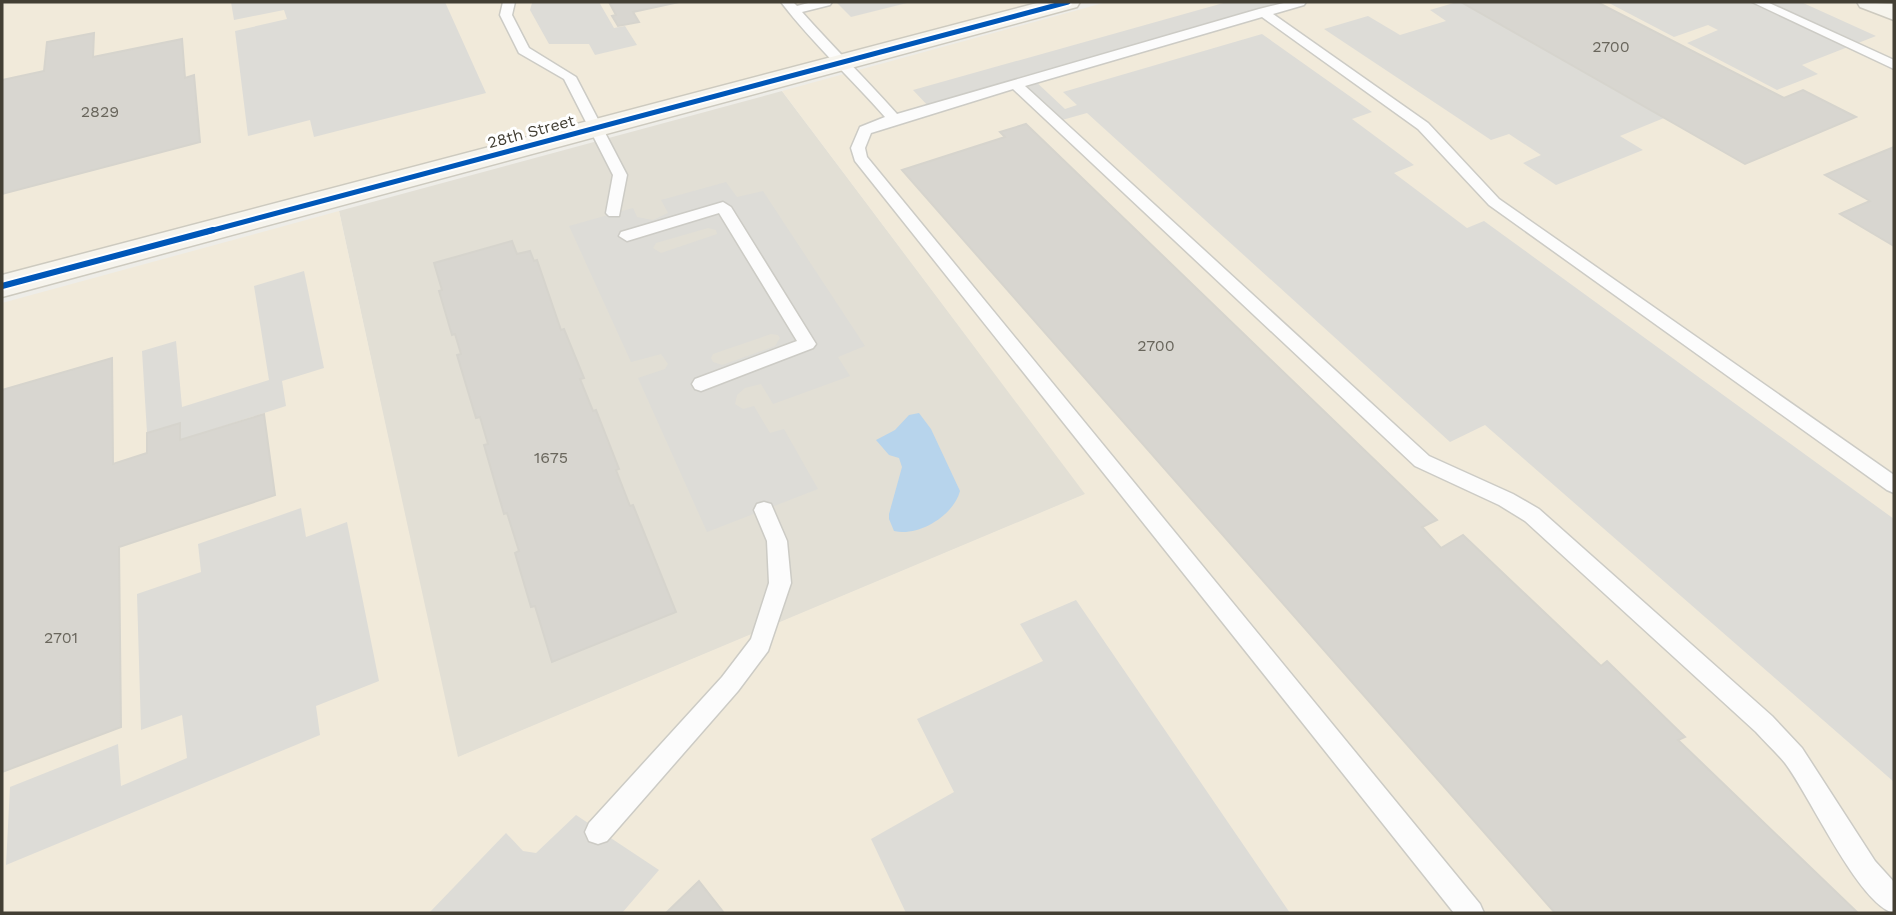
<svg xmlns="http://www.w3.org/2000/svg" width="1896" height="915" font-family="'Work Sans',sans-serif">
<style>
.residential{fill:#e2dfd5}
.commercial{fill:#f1eada}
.parking{fill:#dddcd7;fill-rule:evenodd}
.water{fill:#b7d4ec}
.building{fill:#d8d6d0;stroke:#d6d4cd;stroke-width:2}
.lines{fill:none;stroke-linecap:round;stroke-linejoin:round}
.lane-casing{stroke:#cccbc5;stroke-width:3}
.secondary-casing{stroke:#cdcabf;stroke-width:3}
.lane{fill:#fcfcfc;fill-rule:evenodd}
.secondary{fill:#f6f4ed;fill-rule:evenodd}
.cycleway-far1-casing{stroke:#fff;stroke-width:9}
.cycleway-casing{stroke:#fff;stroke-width:10}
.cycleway-far1{stroke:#0057b8;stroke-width:5}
.cycleway{stroke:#0057b8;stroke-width:6}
.labels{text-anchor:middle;stroke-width:6;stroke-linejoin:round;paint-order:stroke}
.number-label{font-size:16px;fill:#69665c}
.far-street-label{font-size:16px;fill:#433f34;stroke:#fff}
</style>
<rect width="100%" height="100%" fill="#eeede8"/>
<!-- residential -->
<polygon class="residential" points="782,91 1086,494 457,758 339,211"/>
<!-- commercial -->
<g class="commercial">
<polygon points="2,2 1068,2 2,286"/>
<polygon points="1107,2 1852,2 1894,21 1894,913 2,913 2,303 339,211 458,757 1085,494 782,91"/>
</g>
<!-- parking -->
<g class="parking">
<polygon points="231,2 445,2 486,93 314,137 310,120 248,136 235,31 287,19 284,10 234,20"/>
<polygon points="599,2 614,28 625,26 637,45 595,55 589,44 549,44 530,10 532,3"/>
<polygon points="836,2 911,2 851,17"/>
<polygon points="1227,2 1300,2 1033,79 1065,109 1077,105 1063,92 1262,34 1372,112 1352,119 1414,165 1394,173 1467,228 1484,221 1894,519 1894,782 1485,425 1450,442 1087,113 1055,122 1014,84 930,108 913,90"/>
<polygon points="1457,2 1461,2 1664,118 1620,136 1643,150 1556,185 1523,163 1541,155 1509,134 1491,140 1324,29 1368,16 1400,35 1446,21 1430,10"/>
<polygon points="1607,2 1801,2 1876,36 1802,65 1818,74 1777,90 1687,43 1718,30 1708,25 1674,37"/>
<path d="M 726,182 L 737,197 L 763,191 L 865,346 L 838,357 L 850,376 L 773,404 L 761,384 L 745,388 L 737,395 L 735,404 L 743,409 L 754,406 L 770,433 L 784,429 L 818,489 L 707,532 L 638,378 L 665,369 L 668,364 L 661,354 L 631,362 L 569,226 L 633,208 L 637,217 L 653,220 L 668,213 L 661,200 ZM 708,228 L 716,230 L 717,234 L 661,253 L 653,248 L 656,243 ZM 771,334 L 778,335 L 780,338 L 775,346 L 722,365 L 713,362 L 711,358 L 713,354 Z"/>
<polygon points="304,271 324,368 282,381 286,406 180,440 179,423 147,433 142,351 176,341 182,407 269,380 254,286"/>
<polygon points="301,508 306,537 347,522 379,681 316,706 320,735 6,865 10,787 118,744 121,786 187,758 182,715 141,730 137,594 201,572 198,544"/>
<polygon points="1076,600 1290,913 906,913 871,839 954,792 917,719 1043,661 1020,624"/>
<polygon points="576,815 659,870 622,913 429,913 506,833 523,851 536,853"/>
</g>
<!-- water -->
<path class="water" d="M 919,413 L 931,429 L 960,491 C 954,515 919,537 894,531 L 889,519 L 889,514 L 902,467 L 899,458 L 889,455 L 876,440 L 895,430 L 909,415 Z"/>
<!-- building -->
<g class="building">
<polygon points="609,2 679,2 633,12 639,22 618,26 612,16 616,15"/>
<polygon points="1461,2 1597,2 1784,98 1803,90 1856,117 1745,164"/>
<polygon points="94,33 93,57 182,39 185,78 194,75 200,142 2,194 2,80 44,71 47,42"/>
<polygon points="1026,124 1437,520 1422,527 1441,548 1463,535 1601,666 1607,661 1685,737 1678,740 1858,913 1555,913 902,170 1005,137 1000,132"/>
<polygon points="1894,147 1894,246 1840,214 1870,201 1825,175"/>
<polygon points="512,241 517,254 530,251 534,261 537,260 561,330 564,329 584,378 580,379 593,411 596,410 619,469 616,470 630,506 633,505 676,612 552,662 535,606 531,607 515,553 519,551 507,513 504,514 484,445 488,444 480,417 476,418 457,355 461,354 455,334 452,335 439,291 442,290 434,263"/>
<polygon points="112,358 113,464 147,453 147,433 180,423 180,440 264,414 275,495 119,547 121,727 2,772 2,390"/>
<polygon points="699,881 724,913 666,913"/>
</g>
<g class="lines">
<!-- lane casing -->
<g class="lane-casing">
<g id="lane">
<polygon points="503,2 515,2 512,15 529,48 576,77 627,175 619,216 609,216 606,213 613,175 564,79 519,53 500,15"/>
<path d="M 781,2 L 793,2 L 797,6 L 812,2 L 832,2 L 830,5 L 802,12 C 833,47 866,79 897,114 L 1259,9 L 1288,2 L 1306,2 L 1304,5 L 1273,14 L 1428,123 L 1499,199 L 1894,475 L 1894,493 L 1887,490 L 1489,205 L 1418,129 L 1262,17 L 1025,86 L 1429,456 L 1513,494 L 1539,509 L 1772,716 L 1802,748 L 1875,861 L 1894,882 L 1894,913 C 1859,905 1809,794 1785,763 C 1776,752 1765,742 1756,732 L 1525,521 L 1499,505 L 1415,466 L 1013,89 L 871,133 L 865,148 L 867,157 L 1480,904 L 1484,913 L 1454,913 L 855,161 L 851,148 L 860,127 L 885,117 C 851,78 813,44 781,2 Z"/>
<polygon points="1752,2 1767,2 1894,60 1894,69"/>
<polygon points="723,202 731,207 816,344 813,348 701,391 695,389 692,384 695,379 797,341 719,213 627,241 619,236 621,232"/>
<polygon points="764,502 771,504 787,541 791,583 768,651 738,691 607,841 598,844 589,841 585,832 589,823 722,677 751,639 769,583 767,541 754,510 757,504"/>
</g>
</g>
<!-- secondary casing -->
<g class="secondary-casing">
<g id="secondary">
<polygon points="1041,2 1080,2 1077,7 2,297 2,275"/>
<polygon points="1857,2 1894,4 1894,20 1860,7"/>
</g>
</g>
<!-- lane -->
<use href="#lane" class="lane"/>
<!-- secondary -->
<use href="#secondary" class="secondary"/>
<!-- cycleway-far1 casing -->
<g class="cycleway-far1-casing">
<polyline id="cycleway-far1" points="206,232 1068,2"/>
</g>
<!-- cycleway casing -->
<g class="cycleway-casing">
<polyline id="cycleway" points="2,286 213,230"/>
</g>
<!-- cycleway-far1 -->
<use href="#cycleway-far1" class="cycleway-far1"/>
<!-- cycleway -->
<use href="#cycleway" class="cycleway"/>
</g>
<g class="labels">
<!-- number labels -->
<g class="number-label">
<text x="1611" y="52">2700</text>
<text x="100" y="117">2829</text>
<text x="1156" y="351">2700</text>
<text x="551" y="463">1675</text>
<text x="61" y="643">2701</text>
</g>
<!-- far-street labels -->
<g class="far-street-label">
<text transform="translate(531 131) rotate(-15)" y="6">28th Street</text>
</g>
</g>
<!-- border -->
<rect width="1896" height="915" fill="none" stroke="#433f34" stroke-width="7"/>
</svg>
